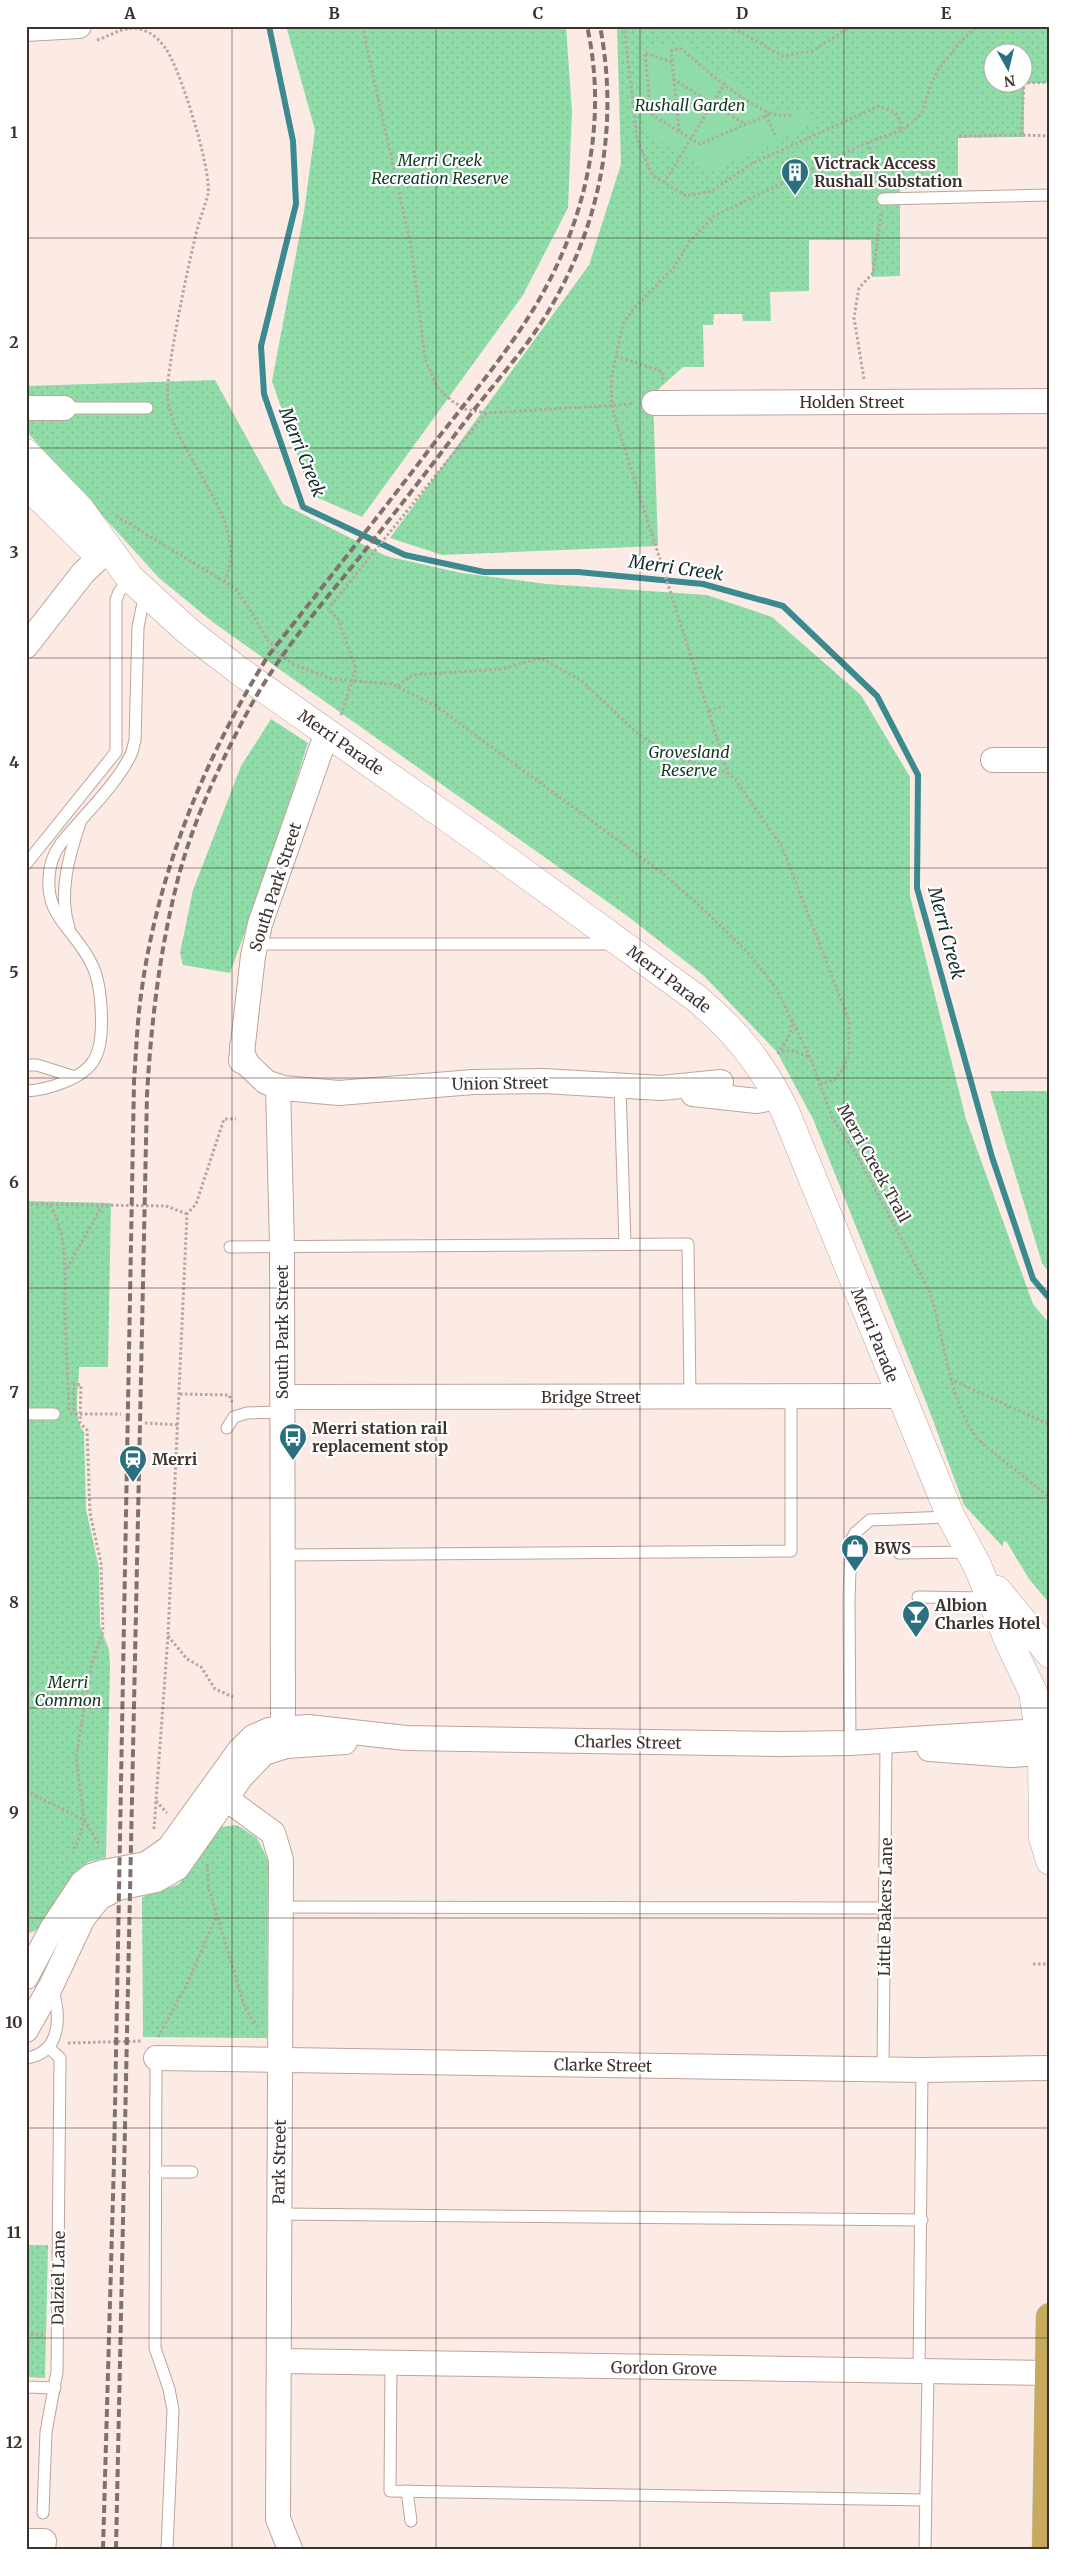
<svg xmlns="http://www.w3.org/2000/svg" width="1076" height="2575" font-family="Merriweather,serif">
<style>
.grass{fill:url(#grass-dots);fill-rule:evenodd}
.garden{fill:#90dca9}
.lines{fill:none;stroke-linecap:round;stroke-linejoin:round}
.stream{stroke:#3b8a90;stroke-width:6}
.lane-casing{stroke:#bda499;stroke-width:13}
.street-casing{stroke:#bda499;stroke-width:26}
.secondary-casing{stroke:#bda499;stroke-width:29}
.highway-casing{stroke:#d0cecd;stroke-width:29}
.path{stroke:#b5a6a1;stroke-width:3;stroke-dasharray:2.5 2.5;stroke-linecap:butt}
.lane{stroke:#fff;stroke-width:11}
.street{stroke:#fff;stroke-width:24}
.secondary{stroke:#fff;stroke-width:28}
.highway{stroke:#c6ab5e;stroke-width:28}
.rail{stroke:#7f726d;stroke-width:4;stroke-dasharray:8 4;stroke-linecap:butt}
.grid{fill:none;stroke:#3d322e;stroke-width:1;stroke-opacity:0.55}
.labels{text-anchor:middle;stroke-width:4.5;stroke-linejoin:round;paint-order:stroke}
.park-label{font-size:16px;font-style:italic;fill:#113a22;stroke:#fff}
.poi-label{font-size:16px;font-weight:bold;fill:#3d322e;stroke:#fff;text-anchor:start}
.street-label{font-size:16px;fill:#3d322e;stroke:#fff}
.water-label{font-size:18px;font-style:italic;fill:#142e30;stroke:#fff}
.neatline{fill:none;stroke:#3d322e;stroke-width:2}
.grid-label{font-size:16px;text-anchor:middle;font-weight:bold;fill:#3d322e}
</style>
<defs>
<pattern id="grass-dots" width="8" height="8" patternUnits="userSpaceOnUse" patternTransform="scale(1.25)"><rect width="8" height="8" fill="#90dca9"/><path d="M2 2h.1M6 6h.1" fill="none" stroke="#7dbd92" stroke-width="1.8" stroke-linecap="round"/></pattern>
</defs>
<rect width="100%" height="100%" fill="#fcebe5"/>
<!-- grass -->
<g class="grass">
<polygon points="286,26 566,26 572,112 568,208 523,295 362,517 311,495 272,381 304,212 315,130"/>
<path d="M 617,26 L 1050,26 L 1050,83 L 1024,83 L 1024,137 L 958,138 L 958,188 L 900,189 L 900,276 L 872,277 L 871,240 L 809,240 L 809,291 L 770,292 L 771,321 L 743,321 L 742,314 L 714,314 L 713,325 L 703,325 L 704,367 L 683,367 L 653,394 L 658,546 L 442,555 L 390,538 L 589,265 L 621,164 ZM 994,52 L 1024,52 L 1024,82 L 994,82 Z"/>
<polygon points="215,380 283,504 386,556 461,573 547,584 707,595 772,617 861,695 910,777 910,896 966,1119 1033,1304 1050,1324 1050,1604 1029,1579 1006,1541 1003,1542 1003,1547 964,1505 928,1407 813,1119 777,1052 704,976 626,915 214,623 159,578 26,431 26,386"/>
<polygon points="271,719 308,743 268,869 230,973 183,965 180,953 193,890 241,766"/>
<polygon points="990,1091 1050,1091 1050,1274 1042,1263"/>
<path d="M 26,1201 L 111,1203 L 108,1367 L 79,1367 C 79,1386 72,1418 84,1432 L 86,1509 L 99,1568 L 100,1626 L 109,1650 L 110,1665 L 106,1858 L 88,1862 L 76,1876 L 43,1928 L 26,1934 Z"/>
<polygon points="237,1825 257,1838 268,1860 267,2038 143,2037 142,1897 179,1884 220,1827"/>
<polygon points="26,2245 48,2245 45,2378 26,2377"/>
</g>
<!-- garden -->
<polygon class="garden" points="684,42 754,98 781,110 809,110 814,123 712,172 646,133 638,55 645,48"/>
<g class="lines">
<!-- stream -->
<polyline class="stream" points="269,26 293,141 296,204 261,346 264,394 303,507 405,555 484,572 578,572 703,584 783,606 877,696 918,775 917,888 992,1157 1033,1279 1050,1299"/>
<!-- lane casing -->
<g class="lane-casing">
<g id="lane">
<polyline points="883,199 1050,195"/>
<polyline points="64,408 147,408"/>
<polyline points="26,864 116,752 116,600 119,592 130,578"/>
<path d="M 69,928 C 58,894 69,855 80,823"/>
<polyline points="254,944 613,944"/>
<polyline points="26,1065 37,1065 75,1077"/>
<polyline points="620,1088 625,1244"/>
<path d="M 26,1091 C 47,1090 83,1079 94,1060 C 106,1041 102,987 93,967 C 76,928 42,918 50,869 C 54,846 68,836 82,819 C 98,801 123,774 132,752 L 135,740 L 138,627 L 145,593"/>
<polyline points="230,1247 688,1244 690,1397"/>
<polyline points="26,1414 54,1414"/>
<polyline points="227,1428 234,1417 247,1413 283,1412"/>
<polyline points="899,1553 968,1552"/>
<polyline points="284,1555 791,1551 791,1397"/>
<polyline points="918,1597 989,1598"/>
<polyline points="850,1743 849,1600 851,1541 855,1533 870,1520 950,1517"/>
<polyline points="282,1907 884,1908"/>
<path d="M 26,2058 C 62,2053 61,2015 52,1988"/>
<polyline points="156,2058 155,2348 169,2389 173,2410 167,2549"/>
<polyline points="883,2069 886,1746"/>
<polyline points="155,2172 192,2172"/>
<polyline points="279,2214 922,2220"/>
<polyline points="391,2364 390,2491 925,2500"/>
<polyline points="919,2372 922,2070"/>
<polyline points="26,2387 55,2388"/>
<polyline points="407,2491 411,2521"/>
<polyline points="43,2513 46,2432 57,2372 60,2058 48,2047"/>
<polyline points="925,2549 928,2372"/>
</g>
</g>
<!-- street casing -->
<g class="street-casing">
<g id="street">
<polyline points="26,29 79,26"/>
<polyline points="654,403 1050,401"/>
<polyline points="26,408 64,408"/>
<polyline points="26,646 83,573 100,557"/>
<polyline points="993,760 1050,760"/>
<polyline points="242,1046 243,1055 248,1065 266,1082 283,1088 339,1093 473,1082 544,1081 661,1088 721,1082"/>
<polyline points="241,1061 253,956 260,924 327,732"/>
<polyline points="278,1086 282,1247 283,1728 286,1746"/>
<polyline points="693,1094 757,1101 778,1097"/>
<polyline points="283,1397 900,1396"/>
<polyline points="929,1749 1011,1755 1042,1753"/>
<polyline points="213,1789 273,1833 281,1860 278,2519 290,2549"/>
<polyline points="26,1977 53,1927 82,1883 91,1876 104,1872 146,1864 169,1848 239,1751 253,1737 269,1730 308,1727 406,1738 781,1744 850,1743 1040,1731"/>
<polyline points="26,2030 51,1986 83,1918 99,1898 118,1888 156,1880 177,1868 241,1777 264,1753 286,1746 345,1742"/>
<polyline points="156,2058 922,2070 1050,2068"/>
<polyline points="279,2361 1049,2373"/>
<polyline points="26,2541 44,2541 43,2549"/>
</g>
</g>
<!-- secondary casing -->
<g class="secondary-casing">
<g id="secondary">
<path d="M 26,453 L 80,509 L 130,578 L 189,632 L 238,670 L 479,840 L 696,998 C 735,1030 763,1065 785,1111 L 951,1517 L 977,1565 L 1009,1642 L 1033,1692 L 1042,1753 L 1043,1838 L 1050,1861"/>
<polyline points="26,484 95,552"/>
<polyline points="997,1590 1050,1654"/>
</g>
</g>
<!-- highway casing -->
<g class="highway-casing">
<polyline id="highway" points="1046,2549 1050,2317"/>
</g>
<!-- path -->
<g class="path">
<polyline points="362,26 411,246 425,358 437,387 452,401 465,409 486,413 633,404"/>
<polyline points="624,26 637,139 652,175 686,196 712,191 751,164 879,106 895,113 901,121 900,131"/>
<polyline points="729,26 783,56 812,51 852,26"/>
<path d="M 97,40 C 113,35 125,24 143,30 C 152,33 161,41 166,49 C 180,68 212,171 208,194 C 205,206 200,218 197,230 C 187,271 179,311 172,352 C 170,368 166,386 168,401 C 177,460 251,520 225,580"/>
<polyline points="672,62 645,53 651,114 700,144 770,114"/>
<polyline points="673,79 745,124"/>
<polyline points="1050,82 1024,83 1021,135 1050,136"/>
<polyline points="766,115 775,135"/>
<path d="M 679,131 L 671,51 L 680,48 C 701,65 767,127 793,114"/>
<polyline points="959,136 1021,135"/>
<polyline points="868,142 879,185"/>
<polyline points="664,183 725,83"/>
<polyline points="616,356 663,372 663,381"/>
<polyline points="864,379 854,318 859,288 873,273 881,213"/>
<path d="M 116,516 L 235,588 L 249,608 L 267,639 L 280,655 L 293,664 L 332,679 L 392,684 L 436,706 L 661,872 L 699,905 L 751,956 L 776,988 L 810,1057 L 832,1117 L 855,1152 L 929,1290 C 946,1341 946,1394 978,1440 L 1050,1498"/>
<polyline points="398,686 412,675 501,669 541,658 582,681 638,734 673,756 727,773"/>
<polyline points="709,711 724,706"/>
<polyline points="341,715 356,669 338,619 328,609 486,413"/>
<polyline points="781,1050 790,1034 792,1021"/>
<polyline points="777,1053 791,1050 809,1057"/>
<polyline points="820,1085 835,1079 843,1069 849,1055 849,1020 782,847 735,779 728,773 615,418 612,405 611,379 623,324 634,308 675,266 690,241 714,216 868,142 900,131 914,121 922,113 931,84 938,70 960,42 977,26"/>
<polyline points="26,1204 166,1206 187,1214"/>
<path d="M 50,1205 C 70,1239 64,1279 65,1317 C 66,1348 68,1378 69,1409 L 74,1409 L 74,1384 L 81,1385 L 80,1423 L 87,1430 L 90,1513 L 101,1563 L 103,1632 L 92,1662 L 76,1757 L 84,1820 L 78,1841 L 73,1850"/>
<polyline points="67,1268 102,1206"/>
<polyline points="950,1379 1050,1425"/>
<polyline points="180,1394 229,1395 232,1402"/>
<polyline points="70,1414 121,1414"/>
<polyline points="145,1423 179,1425"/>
<polyline points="168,1636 187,1659 201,1667 215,1689 233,1697"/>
<polyline points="26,1694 87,1694"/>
<polyline points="26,1791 84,1820 100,1846"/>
<polyline points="156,1801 167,1813"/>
<polyline points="154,1829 168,1635 187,1214 196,1204 224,1119 236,1119"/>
<polyline points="207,1864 209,1889 245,2008 257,2026"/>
<polyline points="1033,1964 1050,1964"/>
<polyline points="158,2037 187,1984 216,1917"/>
<polyline points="68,2043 142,2041"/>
<polyline points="26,2334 43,2335"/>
</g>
<!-- lane -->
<use href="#lane" class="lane"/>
<!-- street -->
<use href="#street" class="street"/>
<!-- secondary -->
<use href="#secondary" class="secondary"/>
<!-- highway -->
<use href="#highway" class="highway"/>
<!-- rail -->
<g class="rail">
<path d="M 103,2549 L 114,2161 L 134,1082 C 136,1053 137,1024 141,995 C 157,874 204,759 268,656 C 324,585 380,514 435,442 C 466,402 499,363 526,321 C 582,235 610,129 587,26"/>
<path d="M 116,2549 L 147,1095 C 151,1025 159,955 176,887 C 190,827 220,763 249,709 C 279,654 320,606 359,558 C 399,508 438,457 477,406 C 499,378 524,350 543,320 C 599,231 620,130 600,26"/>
</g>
</g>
<!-- grid -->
<path class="grid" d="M 232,26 L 232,2549M 436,26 L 436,2549M 640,26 L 640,2549M 844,26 L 844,2549M 26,238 L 1050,238M 26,448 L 1050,448M 26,658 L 1050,658M 26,868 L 1050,868M 26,1078 L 1050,1078M 26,1288 L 1050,1288M 26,1498 L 1050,1498M 26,1708 L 1050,1708M 26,1918 L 1050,1918M 26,2128 L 1050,2128M 26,2338 L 1050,2338"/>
<!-- icons -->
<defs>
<g id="building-pin" transform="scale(1.4375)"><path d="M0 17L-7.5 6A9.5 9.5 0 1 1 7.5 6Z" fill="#2a707f" stroke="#fff"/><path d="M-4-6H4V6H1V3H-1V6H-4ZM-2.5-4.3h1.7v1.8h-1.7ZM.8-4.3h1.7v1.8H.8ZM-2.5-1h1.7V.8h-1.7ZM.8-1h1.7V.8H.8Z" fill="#fff"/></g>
<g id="bus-pin" transform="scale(1.4375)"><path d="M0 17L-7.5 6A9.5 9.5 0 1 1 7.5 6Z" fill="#2a707f" stroke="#fff"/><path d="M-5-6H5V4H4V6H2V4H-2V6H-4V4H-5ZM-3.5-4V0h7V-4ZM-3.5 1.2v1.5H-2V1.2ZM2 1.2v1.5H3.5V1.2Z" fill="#fff"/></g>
<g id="station-pin" transform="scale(1.4375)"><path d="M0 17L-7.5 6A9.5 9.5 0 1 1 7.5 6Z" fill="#2a707f" stroke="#fff"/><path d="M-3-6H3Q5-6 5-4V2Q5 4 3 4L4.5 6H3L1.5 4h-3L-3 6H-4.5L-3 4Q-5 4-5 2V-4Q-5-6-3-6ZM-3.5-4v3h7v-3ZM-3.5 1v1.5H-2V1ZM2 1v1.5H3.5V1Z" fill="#fff"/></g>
<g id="shop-pin" transform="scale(1.4375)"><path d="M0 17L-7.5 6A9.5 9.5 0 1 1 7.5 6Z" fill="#2a707f" stroke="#fff"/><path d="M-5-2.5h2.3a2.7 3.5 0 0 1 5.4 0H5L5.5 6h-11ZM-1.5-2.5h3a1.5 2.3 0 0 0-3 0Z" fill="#fff"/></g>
<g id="bar-pin" transform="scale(1.4375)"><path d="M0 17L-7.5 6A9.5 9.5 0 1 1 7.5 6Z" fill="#2a707f" stroke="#fff"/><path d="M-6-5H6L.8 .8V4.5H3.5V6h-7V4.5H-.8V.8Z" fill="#fff"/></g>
</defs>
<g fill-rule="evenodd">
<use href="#building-pin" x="795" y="172"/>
<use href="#bus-pin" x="293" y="1437"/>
<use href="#station-pin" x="133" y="1459"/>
<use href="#shop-pin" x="855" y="1548"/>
<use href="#bar-pin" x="916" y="1614"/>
</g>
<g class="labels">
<!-- park labels -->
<g class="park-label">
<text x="690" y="111">Rushall Garden</text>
<text x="440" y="166">Merri Creek<tspan x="440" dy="18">Recreation Reserve</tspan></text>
<text x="689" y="758">Grovesland<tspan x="689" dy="18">Reserve</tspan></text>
<text x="68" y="1688">Merri<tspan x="68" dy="18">Common</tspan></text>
</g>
<!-- poi labels -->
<g class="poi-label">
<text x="814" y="169">Victrack Access<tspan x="814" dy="18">Rushall Substation</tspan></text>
<text x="312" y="1434">Merri station rail<tspan x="312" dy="18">replacement stop</tspan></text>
<text x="152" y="1465">Merri</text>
<text x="874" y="1554">BWS</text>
<text x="935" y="1611">Albion<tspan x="935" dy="18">Charles Hotel</tspan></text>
</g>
<!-- street labels -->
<g class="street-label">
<text x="852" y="408">Holden Street</text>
<text transform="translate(341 742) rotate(35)" y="6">Merri Parade</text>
<text transform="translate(275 887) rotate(-72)" y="6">South Park Street</text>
<text transform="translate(669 979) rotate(37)" y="6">Merri Parade</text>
<text transform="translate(500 1083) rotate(-1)" y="6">Union Street</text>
<text transform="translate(874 1163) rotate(61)" y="6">Merri Creek Trail</text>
<text transform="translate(282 1332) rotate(-90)" y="6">South Park Street</text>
<text transform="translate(875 1335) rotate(68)" y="6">Merri Parade</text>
<text x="591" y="1403">Bridge Street</text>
<text transform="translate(628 1742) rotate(1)" y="6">Charles Street</text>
<text transform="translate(885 1907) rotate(-89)" y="6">Little Bakers Lane</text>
<text transform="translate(603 2065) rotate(1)" y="6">Clarke Street</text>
<text transform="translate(279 2162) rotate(-89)" y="6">Park Street</text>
<text transform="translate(58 2278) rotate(-89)" y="6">Dalziel Lane</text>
<text transform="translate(664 2368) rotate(1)" y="6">Gordon Grove</text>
</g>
<!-- water labels -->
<g class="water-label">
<text transform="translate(302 452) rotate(68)" y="6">Merri Creek</text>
<text transform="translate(676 568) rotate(8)" y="6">Merri Creek</text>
<text transform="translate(946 933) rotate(75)" y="6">Merri Creek</text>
</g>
</g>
<!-- border -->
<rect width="1076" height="2575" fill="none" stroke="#ffffff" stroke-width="55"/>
<!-- north arrow -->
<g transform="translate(1008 68) rotate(172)"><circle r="24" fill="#ffffff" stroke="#b1adab"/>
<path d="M0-4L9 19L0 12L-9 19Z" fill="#2a707f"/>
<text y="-8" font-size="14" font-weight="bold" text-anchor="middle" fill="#3d322e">N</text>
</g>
<rect x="28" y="28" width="1020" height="2520" class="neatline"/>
<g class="grid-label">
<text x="130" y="19">A</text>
<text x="334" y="19">B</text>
<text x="538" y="19">C</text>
<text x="742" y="19">D</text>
<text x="946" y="19">E</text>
<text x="14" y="138">1</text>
<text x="14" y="348">2</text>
<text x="14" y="558">3</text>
<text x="14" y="768">4</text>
<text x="14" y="978">5</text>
<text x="14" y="1188">6</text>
<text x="14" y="1398">7</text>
<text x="14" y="1608">8</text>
<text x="14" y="1818">9</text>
<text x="14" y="2028">10</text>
<text x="14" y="2238">11</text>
<text x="14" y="2448">12</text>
</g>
</svg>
